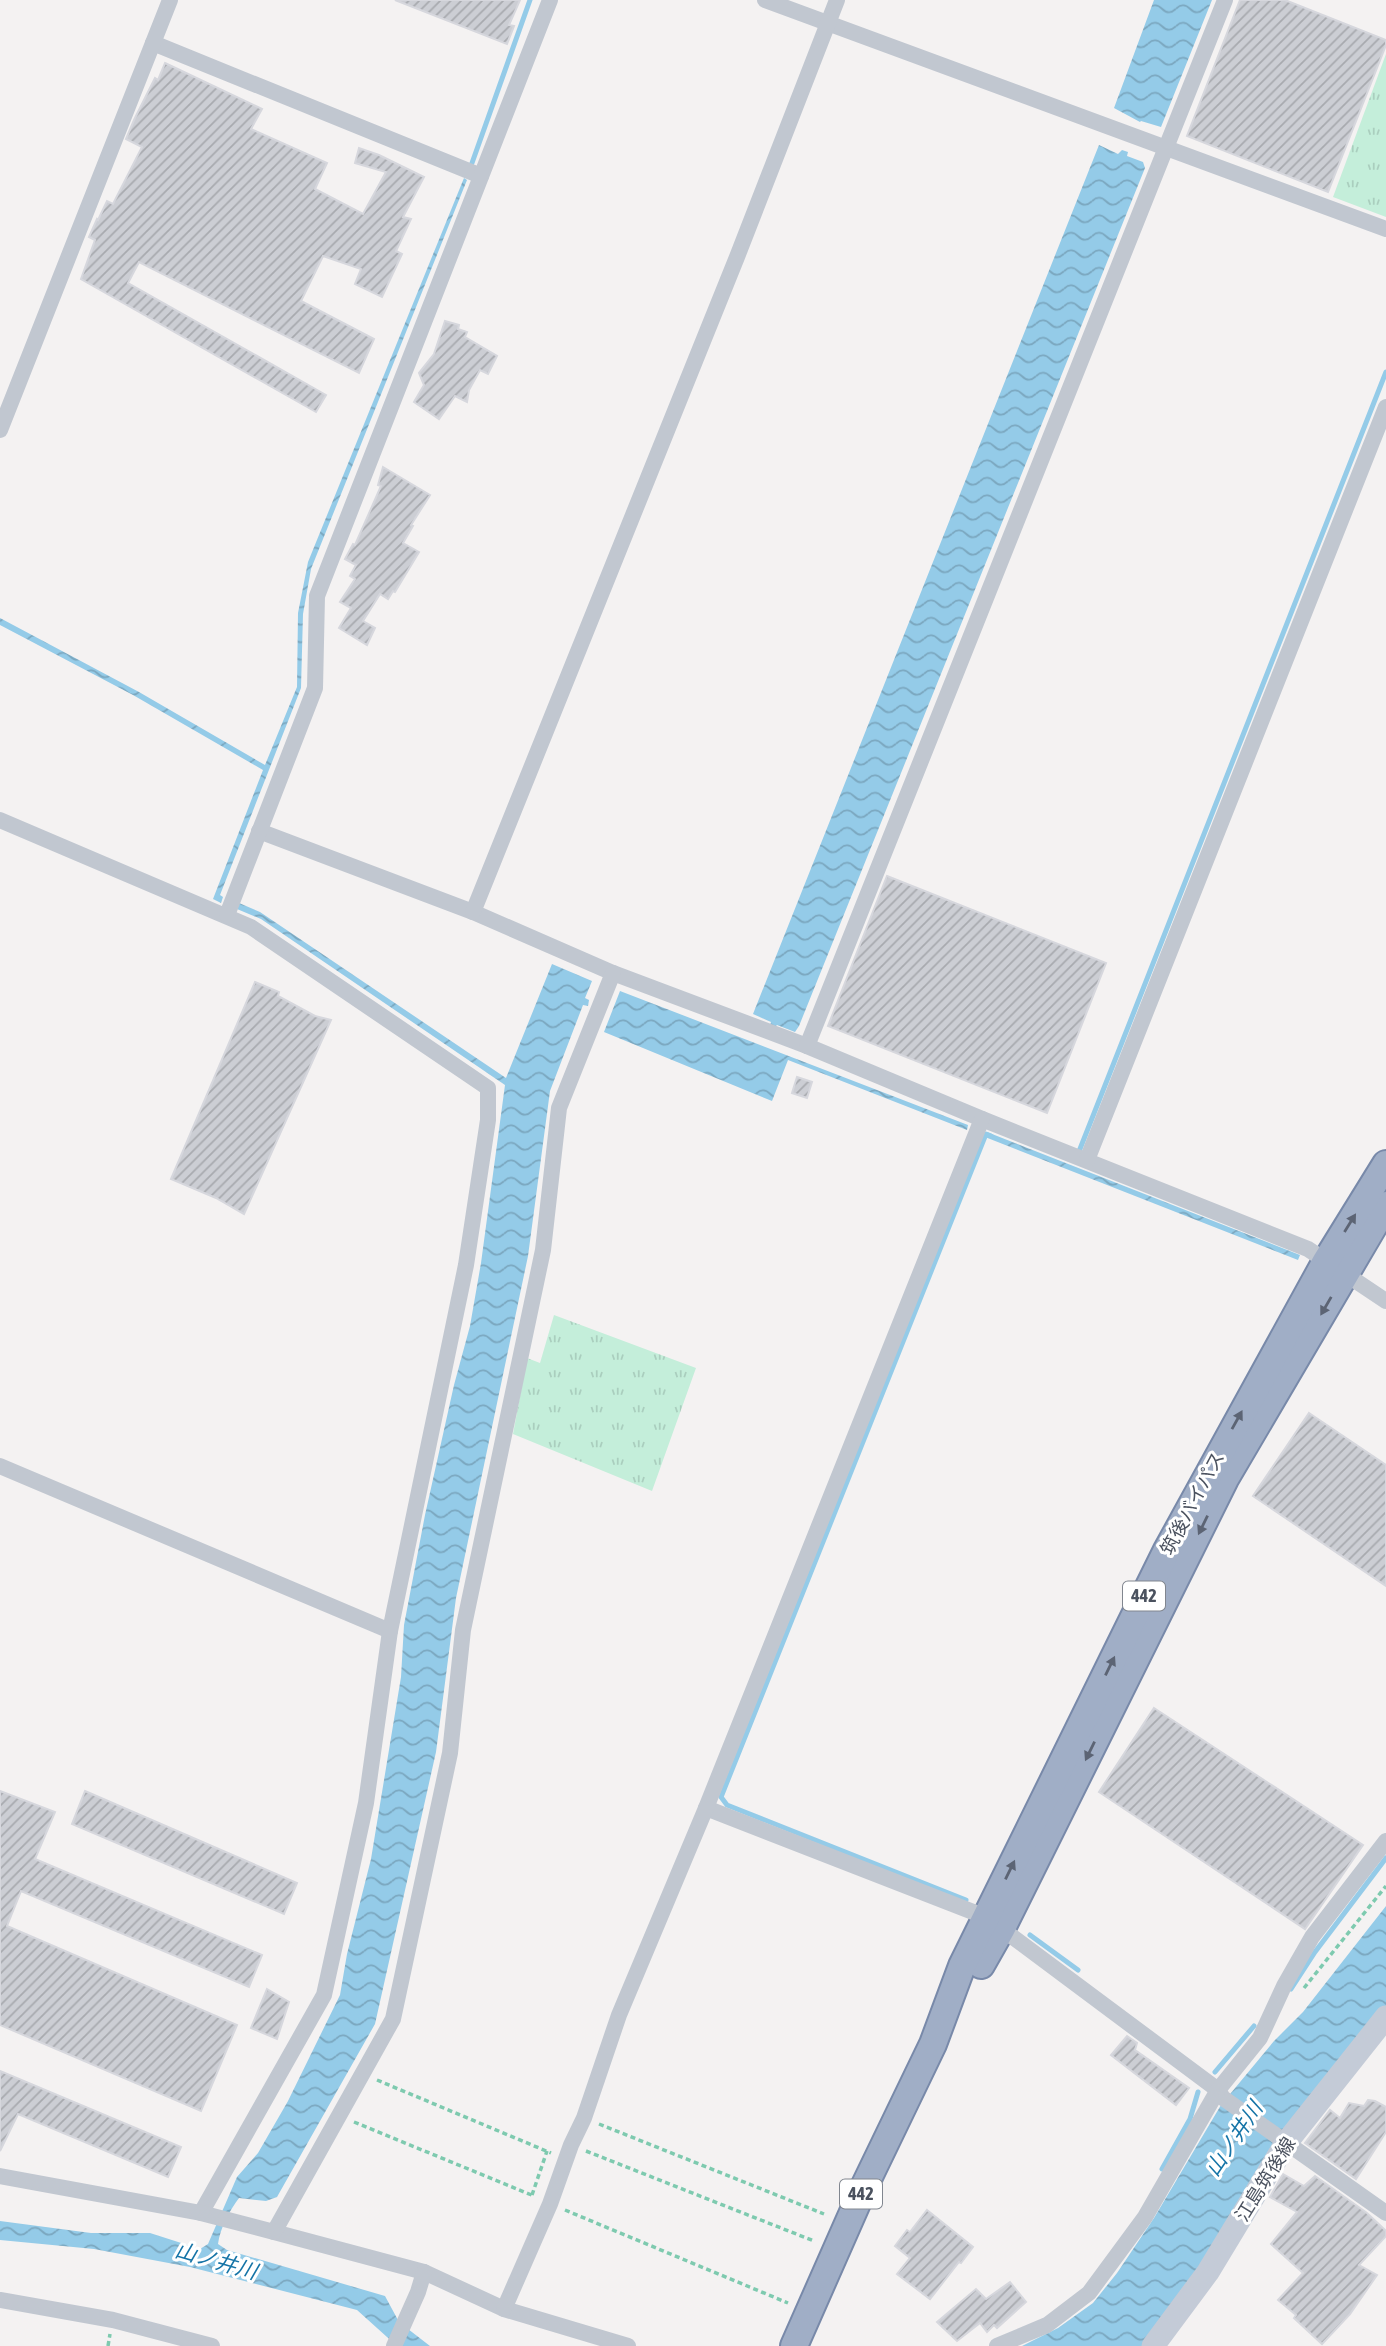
<svg xmlns="http://www.w3.org/2000/svg" width="1386" height="2346" font-family="'Asap Condensed','Noto Sans JP',sans-serif">
<style>
.grass{fill:url(#grass-tufts)}
.water{fill:url(#water-waves)}
.lines{fill:none;stroke-linecap:round;stroke-linejoin:round}
.stream{stroke:#94cbe8;stroke-width:5}
.building{fill:url(#building-hatch);stroke:#d6d7dd;stroke-width:2}
.trunk-casing{stroke:#7889a9;stroke-width:30}
.path{stroke:#7ecaaf;stroke-width:3.5;stroke-dasharray:5 3.5;stroke-linecap:butt}
.minor{stroke:#c1c7d0;stroke-width:16}
.secondary{stroke:#c4cbd7;stroke-width:23}
.trunk{stroke:#a0aec6;stroke-width:26}
.oneway{fill:#5c6474}
.labels{text-anchor:middle;stroke-width:6;stroke-linejoin:round;paint-order:stroke}
.shield{fill:#fff;stroke:#81868f;stroke-width:2}
.shield-label{font-size:18px;font-weight:bold;fill:#4b525f}
.street-label{font-size:19px;fill:#4b525f;stroke:#fff}
.water-label{font-size:21px;font-style:italic;fill:#1574a7;stroke:#fff}
</style>
<defs>
<pattern id="grass-tufts" width="24" height="20" patternUnits="userSpaceOnUse" patternTransform="scale(1.75)"><rect width="24" height="20" fill="#c4eeda"/><path d="M3 7l-1-3M5 7V3M7 7l1-3M15 17l-1-3M17 17v-4M19 17l1-3" fill="none" stroke="#aacebe"/></pattern>
<pattern id="water-waves" width="16" height="10" patternUnits="userSpaceOnUse" patternTransform="scale(1.75)"><rect width="16" height="10" fill="#94cbe8"/><path d="M0 5q4-4 8 0t8 0" fill="none" stroke="#7ba7bf"/></pattern>
<pattern id="building-hatch" width="6" height="6" patternUnits="userSpaceOnUse" patternTransform="scale(1.75)"><rect width="6" height="6" fill="#ccced4"/><path d="M-1 1l2-2M0 6l6-6M5 7l2-2" fill="none" stroke="#a8aaaf"/></pattern>
</defs>
<rect width="100%" height="100%" fill="#f4f2f2"/>
<!-- grass -->
<g class="grass">
<polygon points="1386,54 1386,217 1333,197"/>
<polygon points="554,1315 696,1368 652,1491 513,1434 527,1358 540,1363"/>
</g>
<!-- water -->
<g class="water">
<polygon points="1154,0 1212,0 1161,127 1141,121 1140,122 1114,108"/>
<polygon points="1099,145 1118,154 1122,150 1128,152 1127,156 1143,162 1145,168 799,1026 795,1032 777,1025 774,1028 770,1026 771,1022 753,1014"/>
<polygon points="464,178 467,180 311,569 303,614 301,688 220,895 223,897 221,903 213,899 263,770 133,695 0,625 0,618 139,692 265,765 297,687 298,613 308,562"/>
<path d="M 239,903 L 260,912 L 506,1078 L 552,964 L 592,981 L 585,998 L 589,1000 L 588,1006 L 583,1005 L 550,1091 L 528,1256 L 456,1598 L 436,1752 L 375,2024 L 277,2197 L 266,2201 L 239,2198 C 230,2210 220,2228 218,2244 L 227,2250 L 385,2296 L 399,2322 L 430,2346 L 397,2346 L 357,2310 L 190,2267 L 94,2249 L 0,2240 L 0,2221 L 91,2233 L 150,2233 L 200,2249 L 208,2244 L 237,2177 L 258,2153 L 288,2101 L 340,1995 L 347,1954 L 371,1859 L 401,1677 L 404,1625 L 425,1515 L 454,1385 L 470,1326 L 481,1263 L 505,1085 L 261,919 L 237,909 Z"/>
<polygon points="620,991 968,1125 967,1130 788,1060 772,1101 604,1032"/>
<polygon points="987,1132 1300,1255 1298,1260 985,1137"/>
<polygon points="1386,1906 1386,2006 1144,2343 1142,2346 1022,2346 1058,2328 1093,2303 1117,2273 1154,2218 1221,2105 1274,2041 1303,2012"/>
</g>
<g class="lines">
<!-- stream -->
<g class="stream">
<polyline points="472,163 530,0"/>
<polyline points="1078,1154 1386,372"/>
<polyline points="966,1900 727,1805 721,1797 986,1134 991,1136"/>
<polyline points="1030,1935 1078,1970"/>
<polyline points="1291,1989 1315,1952 1386,1858"/>
<polyline points="1215,2072 1254,2026"/>
<polyline points="1162,2169 1190,2119 1198,2092"/>
</g>
</g>
<!-- building -->
<g class="building">
<polygon points="395,0 520,0 509,25 514,26 507,44"/>
<polygon points="1240,0 1285,0 1386,40 1386,45 1328,192 1187,136"/>
<polygon points="165,63 262,109 251,129 327,163 315,189 363,214 386,172 355,163 359,148 379,155 424,177 403,217 411,219 396,251 402,254 382,297 355,284 361,269 323,256 301,301 374,339 359,373 139,262 128,283 326,395 316,412 81,279 95,240 89,237 97,219 98,220 107,201 113,204 142,147 126,139 134,120 155,78 158,80"/>
<polygon points="445,321 459,325 458,329 467,332 465,337 497,356 488,374 480,370 469,390 467,402 455,396 439,419 414,402 424,385 419,373 434,354"/>
<polygon points="383,467 430,495 411,525 413,526 403,543 419,552 395,592 393,591 388,599 380,594 363,621 375,628 367,645 339,628 351,608 340,602 355,579 350,576 356,565 345,559 353,544 355,545 381,486 378,485"/>
<polygon points="887,876 1106,963 1047,1113 828,1026"/>
<polygon points="255,982 279,992 278,996 315,1016 331,1020 244,1214 216,1198 171,1179"/>
<polygon points="797,1077 812,1082 807,1098 792,1093"/>
<polygon points="1309,1413 1386,1465 1386,1586 1253,1496"/>
<polygon points="1154,1708 1363,1845 1305,1929 1099,1792"/>
<polygon points="0,1791 55,1812 35,1859 262,1955 249,1987 21,1891 7,1926 237,2025 201,2111 0,2025"/>
<polygon points="85,1791 297,1883 284,1914 72,1824"/>
<polygon points="267,1989 289,2002 277,2039 251,2028"/>
<polygon points="1127,2036 1137,2043 1135,2050 1189,2088 1176,2105 1111,2055"/>
<polygon points="0,2071 181,2147 168,2177 18,2114 0,2151"/>
<polygon points="1368,2100 1375,2101 1386,2107 1386,2132 1356,2179 1305,2143 1330,2110 1340,2118 1349,2103 1364,2106"/>
<polygon points="1283,2174 1304,2186 1315,2176 1367,2213 1386,2231 1386,2236 1359,2265 1377,2275 1350,2314 1322,2344 1294,2318 1296,2315 1278,2300 1303,2273 1271,2244 1297,2212 1270,2197"/>
<polygon points="927,2210 973,2247 961,2263 959,2262 930,2299 897,2274 910,2258 895,2246 907,2230 910,2232"/>
<polygon points="1010,2282 1026,2302 997,2328 994,2325 987,2332 980,2323 957,2341 937,2322 976,2289 986,2299"/>
</g>
<g class="lines">
<!-- trunk casing -->
<g class="trunk-casing">
<g id="trunk">
<polyline points="981,1965 1002,1928 1225,1479 1386,1205"/>
<polyline points="794,2346 865,2185 933,2044 962,1966 1167,1550 1326,1261 1386,1164"/>
</g>
</g>
<!-- path -->
<g class="path">
<polyline points="1304,1988 1386,1886"/>
<polyline points="377,2080 551,2153"/>
<polyline points="354,2122 534,2196"/>
<polyline points="599,2124 824,2214"/>
<polyline points="586,2151 814,2241"/>
<polyline points="532,2195 547,2151"/>
<polyline points="565,2210 788,2303"/>
<polyline points="108,2346 110,2334"/>
</g>
<!-- minor -->
<g class="minor">
<polyline points="765,0 1386,229"/>
<polyline points="153,43 481,176"/>
<polyline points="0,430 170,0"/>
<polyline points="0,820 251,927 488,1088 488,1120 466,1265 390,1631 366,1803 324,1995 201,2213"/>
<polyline points="259,831 473,912 613,973 807,1046 982,1119 1308,1249 1386,1301"/>
<polyline points="473,912 737,257 837,0"/>
<polyline points="227,915 315,688 317,596 550,0"/>
<polyline points="807,1046 1225,0"/>
<polyline points="1087,1160 1386,407"/>
<polyline points="0,1466 390,1631"/>
<polyline points="706,1808 986,1917 1218,2090 1223,2098 1386,2213"/>
<polyline points="0,2176 201,2213 274,2232 424,2272 504,2309 628,2346"/>
<polyline points="274,2232 393,2019 450,1753 463,1630 543,1250 559,1108 613,973"/>
<polyline points="0,2300 113,2320 212,2346"/>
<polyline points="504,2309 550,2204 571,2145 584,2118 619,2015 706,1808 982,1119"/>
<polyline points="394,2346 418,2292 424,2272"/>
<polyline points="997,2346 1047,2325 1089,2293 1145,2217 1218,2090 1260,2038 1284,1986 1312,1937 1386,1841"/>
</g>
<!-- secondary -->
<polyline class="secondary" points="1153,2346 1208,2272 1286,2143 1386,2017"/>
<!-- trunk -->
<use href="#trunk" class="trunk"/>
</g>
<!-- one-way arrows -->
<defs><path id="oneway-solid" d="M-6-.8H1V-3.2L6.5 0L1 3.2V.8H-6Z" transform="scale(1.75)"/></defs>
<g class="oneway">
<use href="#oneway-solid" transform="translate(1350 1223) rotate(-58)"/>
<use href="#oneway-solid" transform="translate(1326 1306) rotate(120)"/>
<use href="#oneway-solid" transform="translate(1237 1420) rotate(-61)"/>
<use href="#oneway-solid" transform="translate(1203 1525) rotate(116)"/>
<use href="#oneway-solid" transform="translate(1110 1666) rotate(-64)"/>
<use href="#oneway-solid" transform="translate(1090 1751) rotate(116)"/>
<use href="#oneway-solid" transform="translate(1010 1870) rotate(-64)"/>
</g>
<g class="labels">
<!-- shield labels -->
<g class="shield">
<rect x="1123" y="1581.5" width="42" height="29" rx="5"/>
<rect x="840" y="2179.5" width="42" height="29" rx="5"/>
</g>
<g class="shield-label">
<text x="1144" y="1602">442</text>
<text x="861" y="2200">442</text>
</g>
<!-- street labels -->
<g class="street-label">
<text transform="translate(1192 1503) rotate(-62)" y="7">筑後バイパス</text>
<text transform="translate(1265 2179) rotate(-58)" y="7">江島筑後線</text>
</g>
<!-- water labels -->
<g class="water-label">
<text transform="translate(1234 2139) rotate(-56)" y="7">山ノ井川</text>
<text transform="translate(216 2261) rotate(16)" y="7">山ノ井川</text>
</g>
</g>
</svg>
